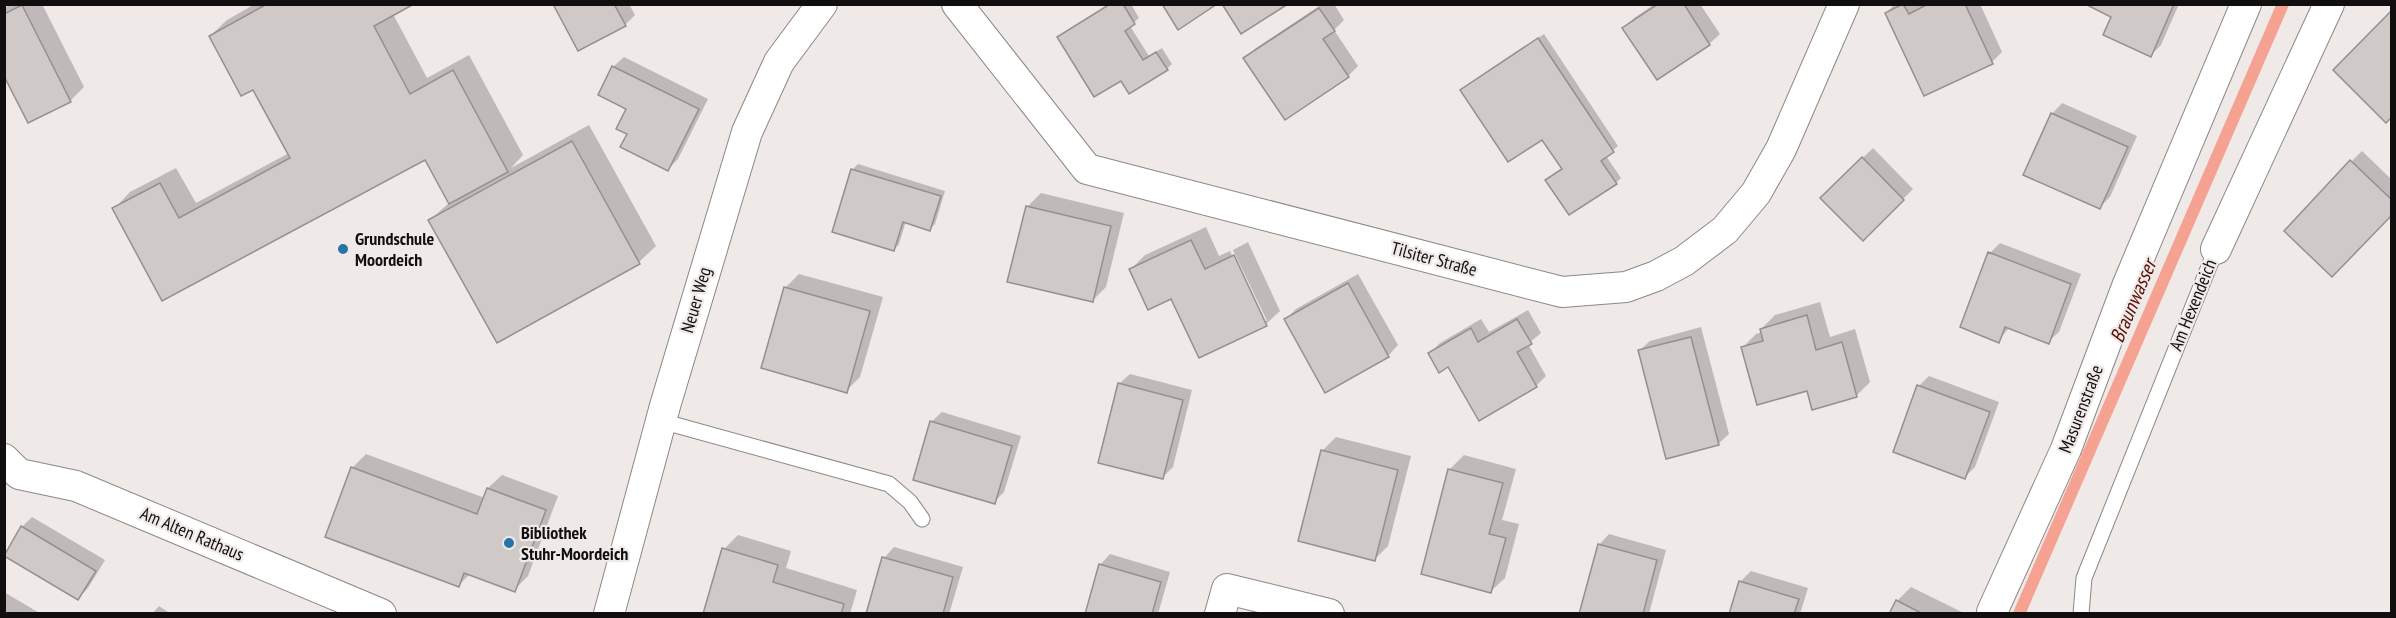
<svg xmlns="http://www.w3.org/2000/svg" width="2396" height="618" font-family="'PT Sans Narrow',sans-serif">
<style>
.shadow{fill:#0003}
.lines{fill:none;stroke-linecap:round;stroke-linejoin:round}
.stream{stroke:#f6a292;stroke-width:12}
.building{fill:#cfc9c8;stroke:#958f8e;stroke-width:1.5}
.service-casing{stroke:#8d8786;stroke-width:17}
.minor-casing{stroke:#8d8786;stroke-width:32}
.service{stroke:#fff;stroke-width:15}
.minor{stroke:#fff;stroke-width:30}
.poi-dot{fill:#2575a6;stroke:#efe9e8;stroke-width:2}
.labels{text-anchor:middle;stroke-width:4.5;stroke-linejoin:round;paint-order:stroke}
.poi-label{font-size:18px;font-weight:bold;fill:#100e0e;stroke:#efe9e8;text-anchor:start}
.street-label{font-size:18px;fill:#100e0e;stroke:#efe9e8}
.water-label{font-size:20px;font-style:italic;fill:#580e05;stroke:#efe9e8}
</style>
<rect width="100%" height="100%" fill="#efe9e8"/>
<!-- shadow -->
<g class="shadow">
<polygon points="12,4 42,4 84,87 70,101 4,73 4,8"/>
<polygon points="255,4 411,4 393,14 427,78 469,55 523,155 511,168 589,125 656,246 639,262 498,341 430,220 450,202 426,158 162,299 114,209 130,192 176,168 196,203 289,153 253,88 210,36 227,20"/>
<polygon points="555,4 629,4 635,15 625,25"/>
<polygon points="1109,4 1131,4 1139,18 1130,26 1149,56 1162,48 1172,64 1167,69 1122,79 1059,37"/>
<polygon points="1322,4 1334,4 1344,20 1334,30 1358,66 1348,76 1245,59 1256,48"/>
<polygon points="1655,4 1700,4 1720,34 1709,44 1624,28 1634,18"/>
<polygon points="1895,4 1980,4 2002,52 1992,62 1886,13"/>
<polygon points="2087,4 2179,4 2161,45 2151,55 2113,17"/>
<polygon points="1544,34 1618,146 1606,156 1621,178 1616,183 1547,180 1563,168 1542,138 1462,90"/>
<polygon points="624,57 708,99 678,159 668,169 629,133 628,108 613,67"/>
<polygon points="2062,103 2137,136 2110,197 2100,207 2052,114"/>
<polygon points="1873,148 1913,189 1863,239 1822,198"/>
<polygon points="2362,151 2392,180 2392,213 2351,162"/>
<polygon points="858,164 945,191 935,224 930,229 906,221 899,244 894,250 853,169"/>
<polygon points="1041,193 1124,213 1106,287 1092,301 1027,207"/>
<polygon points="1206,227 1219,256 1230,251 1263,321 1267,321 1233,250 1248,242 1280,311 1266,324 1200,356 1172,297 1131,269 1145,255"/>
<polygon points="2000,243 2081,274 2059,332 2048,342 2010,327 1998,341 1990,253"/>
<polygon points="799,274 883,297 860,377 846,391 785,288"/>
<polygon points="1358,274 1398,345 1388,356 1326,391 1286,319 1296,309"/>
<polygon points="1820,302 1830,337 1855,329 1870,382 1856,396 1808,389 1742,348 1756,334 1762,332 1761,329 1775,315"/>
<polygon points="1528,310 1541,333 1528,344 1546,376 1536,386 1449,365 1430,353 1440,343 1481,319 1489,332"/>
<polygon points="1701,327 1729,434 1718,444 1639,351 1650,341"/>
<polygon points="1130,374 1192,390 1173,467 1162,478 1119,384"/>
<polygon points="1929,376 1999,402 1975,467 1965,477 1919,386"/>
<polygon points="942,412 1021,436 1004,492 994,502 931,422"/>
<polygon points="1336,437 1411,456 1388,546 1374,560 1322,451"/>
<polygon points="366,454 485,498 488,488 502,475 558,496 528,576 514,590 470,574 459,585 352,468"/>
<polygon points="1464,455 1516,469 1502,520 1519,524 1505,578 1491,591 1423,573 1450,469"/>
<polygon points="32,517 105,560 88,588 78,598 22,527"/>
<polygon points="1609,534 1666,550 1649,614 1580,614 1599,545"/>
<polygon points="738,535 791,551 786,568 857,590 850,614 704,614 724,549"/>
<polygon points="894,547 963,567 949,614 867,614 884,558"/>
<polygon points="1110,554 1170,572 1158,614 1086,614 1100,565"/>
<polygon points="1751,571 1808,588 1800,614 1731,614 1741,581"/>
<polygon points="1911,587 1964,613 1891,614 1897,601"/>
<polygon points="4,592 41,614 4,614"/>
<polygon points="159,606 171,614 152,614"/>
</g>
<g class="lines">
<!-- stream -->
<polyline class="stream" points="2019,614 2283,4"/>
</g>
<!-- building -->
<g class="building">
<polygon points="267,4 414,4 374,26 410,94 453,70 508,172 449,204 425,160 162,301 112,208 160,183 179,218 290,158 253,90 241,96 209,36"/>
<polygon points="553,4 614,4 626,26 578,51"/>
<polygon points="1110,4 1123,4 1135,24 1125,31 1143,60 1156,52 1168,70 1129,94 1121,81 1094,97 1057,37"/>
<polygon points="1162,4 1217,4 1178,30"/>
<polygon points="1222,4 1288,4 1241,34"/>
<polygon points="1658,4 1684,4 1710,45 1657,80 1622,28"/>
<polygon points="1903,4 1909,14 1928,4 1965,4 1993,64 1924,96 1885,13"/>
<polygon points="2085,4 2174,4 2151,57 2103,35 2111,17"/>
<polygon points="22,5 71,102 28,123 4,76 4,14"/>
<polygon points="1319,8 1335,31 1323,39 1349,77 1285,120 1243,58"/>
<polygon points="2392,10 2392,117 2386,123 2333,70"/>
<polygon points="1538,38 1614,152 1601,161 1617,184 1569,215 1545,180 1562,169 1542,140 1508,162 1460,90"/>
<polygon points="612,66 699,109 668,171 620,147 627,134 616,129 626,109 598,95"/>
<polygon points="2051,113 2128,147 2100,209 2023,175"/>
<polygon points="572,141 640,264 497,343 428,220"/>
<polygon points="1862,157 1904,200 1863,241 1820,198"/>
<polygon points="2350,160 2392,200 2392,215 2332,277 2284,231"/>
<polygon points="851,169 941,196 930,231 903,222 894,251 832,232"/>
<polygon points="1026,206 1111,226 1093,302 1007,282"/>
<polygon points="1191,240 1205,269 1234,255 1267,326 1199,358 1171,299 1148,310 1129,269"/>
<polygon points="1988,252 2071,284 2049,344 2005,327 1999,343 1960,327"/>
<polygon points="1348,283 1389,357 1325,393 1284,319"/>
<polygon points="784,287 870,311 847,393 761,368"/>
<polygon points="1807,315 1816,350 1842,342 1857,397 1812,410 1807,391 1757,405 1741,347 1763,341 1760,329"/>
<polygon points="1517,319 1532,344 1517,352 1537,387 1479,421 1448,367 1439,373 1428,353 1471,328 1478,342"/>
<polygon points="1691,337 1719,445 1666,459 1638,350"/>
<polygon points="1118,383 1183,400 1163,479 1098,463"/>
<polygon points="1917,385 1990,412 1965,479 1893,452"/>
<polygon points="930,421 1012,446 995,504 913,480"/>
<polygon points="1321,450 1398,470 1375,561 1298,541"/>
<polygon points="351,467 477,514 487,488 546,510 515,592 464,573 459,587 325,537"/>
<polygon points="1448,469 1503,483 1489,534 1506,538 1491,593 1421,574"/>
<polygon points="21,526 96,571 78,600 4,556"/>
<polygon points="1598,544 1657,560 1643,614 1579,614"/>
<polygon points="722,548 778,565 773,582 844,604 841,614 703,614"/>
<polygon points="882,557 953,577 943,614 866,614"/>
<polygon points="1099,564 1161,582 1152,614 1085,614"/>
<polygon points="1739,581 1799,599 1794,614 1729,614"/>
<polygon points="1896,600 1923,614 1889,614"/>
</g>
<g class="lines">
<!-- service casing -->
<g class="service-casing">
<g id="service">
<polyline points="661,421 889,484 910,502 922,519"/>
<polyline points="2081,614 2084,578 2216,249"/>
</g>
</g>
<!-- minor casing -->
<g class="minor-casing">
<g id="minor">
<polyline points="957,4 1087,169 1562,292 1626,287 1656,276 1684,261 1725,230 1756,193 1781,149 1844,4"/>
<polyline points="2216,249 2329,4"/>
<polyline points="4,459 19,474 76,486 381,614"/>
<polyline points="1992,612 2066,449 2128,284 2246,4"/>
<polyline points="609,614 665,406 747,132 779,62 822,4"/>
<polyline points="1220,614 1227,589 1329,614"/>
</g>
</g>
<!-- service -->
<use href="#service" class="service"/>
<!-- minor -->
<use href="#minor" class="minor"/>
</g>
<!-- markers -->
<g class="poi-dot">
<circle cx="343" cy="249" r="6"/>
<circle cx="509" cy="543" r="6"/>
</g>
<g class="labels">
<!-- poi labels -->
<g class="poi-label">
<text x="355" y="245">Grundschule<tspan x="355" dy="21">Moordeich</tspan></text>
<text x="521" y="539">Bibliothek<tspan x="521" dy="21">Stuhr-Moordeich</tspan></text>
</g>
<!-- street labels -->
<g class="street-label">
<text transform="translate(1434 259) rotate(15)" y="6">Tilsiter Straße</text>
<text transform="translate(696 300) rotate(-74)" y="6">Neuer Weg</text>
<text transform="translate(2193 305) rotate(-68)" y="6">Am Hexendeich</text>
<text transform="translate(2081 409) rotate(-69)" y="6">Masurenstraße</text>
<text transform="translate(192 534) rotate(23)" y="6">Am Alten Rathaus</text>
</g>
<!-- water labels -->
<g class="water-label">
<text transform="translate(2133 301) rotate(-67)" y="7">Braunwasser</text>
</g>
</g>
<!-- border -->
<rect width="2396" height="618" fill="none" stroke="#100e0e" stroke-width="12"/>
</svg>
